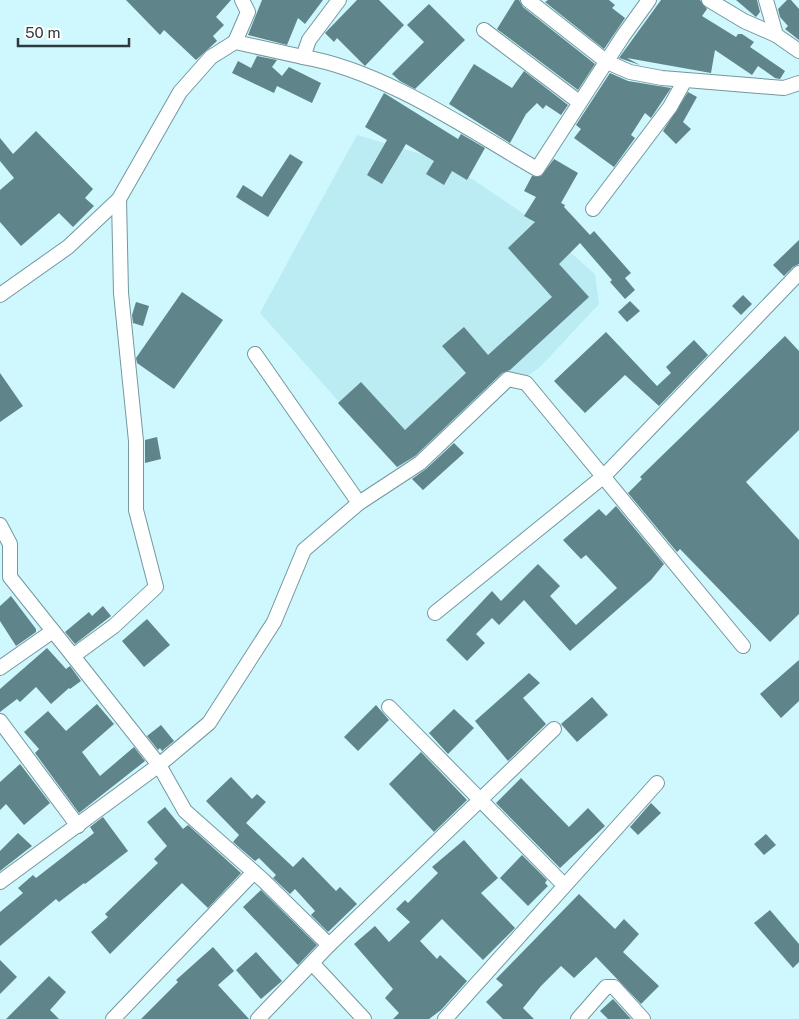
<svg xmlns="http://www.w3.org/2000/svg" width="799" height="1019" font-family="'Public Sans',sans-serif">
<style>
.built{fill:#bbebf3}
.building{fill:#5f848a}
.lines{fill:none;stroke-linecap:round;stroke-linejoin:round}
.minor-casing{stroke:#73989e;stroke-width:16}
.minor{stroke:#fff;stroke-width:14}
</style>
<rect width="100%" height="100%" fill="#cff7fe"/>
<!-- built -->
<polygon class="built" points="357,135 445,161 533,220 595,274 599,304 540,367 400,470 260,313"/>
<!-- building -->
<g class="building">
<polygon points="126,0 231,0 216,17 224,25 213,36 217,41 196,60 164,30 160,35"/>
<polygon points="262,0 323,0 305,24 298,18 287,45 248,35"/>
<polygon points="357,0 379,0 404,25 365,66 337,38 334,42 325,33"/>
<polygon points="515,0 519,0 523,7 595,64 578,90 497,29"/>
<polygon points="548,0 609,0 615,5 612,8 625,18 604,49 545,2"/>
<polygon points="661,0 700,0 707,9 702,16 736,37 738,34 742,34 754,42 750,47 785,71 780,79 775,78 758,66 752,75 715,50 711,73 627,58 640,65 619,58"/>
<polygon points="736,0 757,0 760,12 756,17"/>
<polygon points="787,0 791,0 799,9 799,40 785,29 788,26 780,17 778,9"/>
<polygon points="429,4 465,40 415,89 400,81 392,74 424,42 407,25"/>
<polygon points="257,56 277,60 272,67 282,76 289,67 321,83 312,103 277,86 274,93 232,73 238,61 251,68"/>
<polygon points="474,64 512,88 524,71 568,105 561,115 546,105 543,109 537,103 526,114 510,143 449,104"/>
<polygon points="610,73 628,81 671,88 651,118 645,113 631,135 635,138 614,167 574,138 581,129 576,125"/>
<polygon points="688,92 697,97 683,122 691,129 676,144 663,131"/>
<polygon points="384,93 458,139 461,134 485,148 467,180 452,171 444,185 426,174 434,161 406,144 382,184 367,175 387,140 365,127"/>
<polygon points="36,131 93,189 85,198 94,206 73,227 59,213 21,246 0,222 0,190 14,178 0,161 0,138 13,154"/>
<polygon points="290,154 303,162 268,217 236,197 243,185 262,197"/>
<polygon points="554,159 578,173 561,203 565,205 564,207 590,235 594,231 631,273 625,278 635,290 625,299 610,282 612,280 580,243 559,264 589,297 510,370 502,373 415,456 397,467 338,403 361,382 405,430 466,373 442,346 464,327 488,355 552,297 508,248 535,222 524,216 536,197 524,191 532,176 541,176"/>
<polygon points="799,240 799,264 793,267 784,276 773,265"/>
<polygon points="182,292 223,320 174,389 137,363 136,358"/>
<polygon points="743,295 752,304 741,315 732,306"/>
<polygon points="630,301 640,311 627,322 618,312"/>
<polygon points="136,302 149,306 143,326 133,323 132,315"/>
<polygon points="606,332 657,386 671,373 666,367 694,340 708,355 659,406 625,375 585,413 554,381"/>
<polygon points="785,336 799,351 799,430 746,482 799,540 799,614 770,642 680,549 677,552 628,493 642,479 640,477"/>
<polygon points="0,373 23,406 0,422"/>
<polygon points="157,437 161,459 145,463 145,440"/>
<polygon points="454,443 464,453 423,490 412,479 426,469"/>
<polygon points="616,506 664,564 651,580 570,651 524,600 499,625 492,618 476,634 485,643 467,661 446,640 492,591 501,601 538,564 560,586 550,596 576,625 617,588 586,555 581,559 563,540 599,509 606,516"/>
<polygon points="11,596 36,629 36,632 16,646 0,621 0,606"/>
<polygon points="103,606 111,616 75,644 65,632 89,612 92,616"/>
<polygon points="147,619 170,645 144,667 122,641"/>
<polygon points="47,648 66,669 70,666 81,681 70,689 69,688 51,704 36,687 20,702 17,699 0,712 0,689"/>
<polygon points="799,660 799,701 781,718 760,694"/>
<polygon points="529,673 540,683 523,698 546,724 508,761 475,721"/>
<polygon points="592,697 608,715 577,742 561,724"/>
<polygon points="97,704 114,724 82,752 100,776 134,747 145,761 79,813 35,753 39,749 24,732 48,711 66,731"/>
<polygon points="376,705 389,720 358,751 344,737"/>
<polygon points="454,709 474,728 448,754 429,733"/>
<polygon points="161,725 174,741 162,751 160,748 158,750 147,736"/>
<polygon points="421,752 467,800 434,832 389,784"/>
<polygon points="20,764 50,803 24,825 6,804 0,810 0,782"/>
<polygon points="231,777 252,799 257,794 266,802 246,823 293,867 303,857 336,891 340,887 357,904 328,932 311,915 315,911 295,889 290,894 273,878 276,875 259,858 255,861 233,842 239,835 206,801"/>
<polygon points="521,778 569,827 588,808 605,826 560,868 496,803"/>
<polygon points="651,803 661,813 638,835 630,827"/>
<polygon points="165,807 183,829 188,825 241,873 208,908 182,883 110,954 91,932 108,917 105,914 158,863 154,859 167,846 147,822"/>
<polygon points="103,817 128,851 85,884 84,883 59,902 56,899 0,946 0,912 23,893 18,888 33,875 36,878 94,833 90,827"/>
<polygon points="18,833 32,846 0,871 0,851"/>
<polygon points="766,834 776,845 764,855 754,844"/>
<polygon points="464,840 498,878 481,893 515,928 483,960 442,919 420,941 437,959 440,955 467,981 441,1010 429,1019 393,1019 399,1013 385,998 393,989 354,944 375,926 389,942 410,922 396,909 405,900 408,903 438,873 432,867"/>
<polygon points="522,855 547,880 545,883 548,886 528,906 500,878"/>
<polygon points="261,890 317,945 298,965 243,907"/>
<polygon points="579,894 615,929 624,919 639,934 623,952 659,986 641,1004 596,957 574,978 561,966 541,986 523,1008 534,1019 503,1019 486,1002 503,985 496,979"/>
<polygon points="770,910 799,944 799,962 793,968 754,923"/>
<polygon points="213,947 234,971 218,985 249,1019 141,1019 178,982 176,980"/>
<polygon points="256,952 282,981 261,999 236,970"/>
<polygon points="0,960 17,977 0,994"/>
<polygon points="49,976 66,992 50,1010 59,1019 6,1019"/>
<polygon points="613,999 631,1019 608,1019 600,1011"/>
</g>
<g class="lines">
<!-- minor casing -->
<g class="minor-casing">
<g id="minor">
<polyline points="528,0 607,62 630,72 662,78 784,88 799,83"/>
<polyline points="709,0 744,21 776,35"/>
<polyline points="766,0 776,35 799,51"/>
<polyline points="484,30 579,102"/>
<polyline points="235,42 248,12 242,0"/>
<path d="M 303,57 C 382,70 468,129 537,169 L 623,36 L 649,0"/>
<polyline points="119,199 121,293 136,441 136,510 156,587 114,626 73,656 159,765 185,811 264,881 329,945 258,1019"/>
<polyline points="593,209 670,107 685,80"/>
<polyline points="0,295 68,247 119,199 180,92 211,57 235,42 303,57 309,40 339,0"/>
<polyline points="255,354 359,503"/>
<polyline points="0,525 10,544 10,577 53,631"/>
<polyline points="435,613 604,476 799,273"/>
<polyline points="0,668 53,631 73,656"/>
<polyline points="389,707 564,885"/>
<polyline points="0,721 78,826"/>
<polyline points="0,882 159,765 209,723 274,622 304,550 359,503 420,463 508,379 526,383 743,646"/>
<polyline points="329,945 554,729"/>
<polyline points="312,963 364,1019"/>
<polyline points="113,1019 254,872"/>
<polyline points="445,1019 657,783"/>
<polyline points="578,1019 606,987 614,987 643,1019"/>
</g>
</g>
<!-- minor -->
<use href="#minor" class="minor"/>
</g>
<!-- scale -->
<path d="M18 38v8h111v-8" fill="none" stroke="#2b3a3d" stroke-width="2.5"/>
<text x="25" y="38" font-size="15" fill="#2b3a3d" stroke="#ffffff" stroke-width="4" paint-order="stroke">50 m</text>
</svg>
